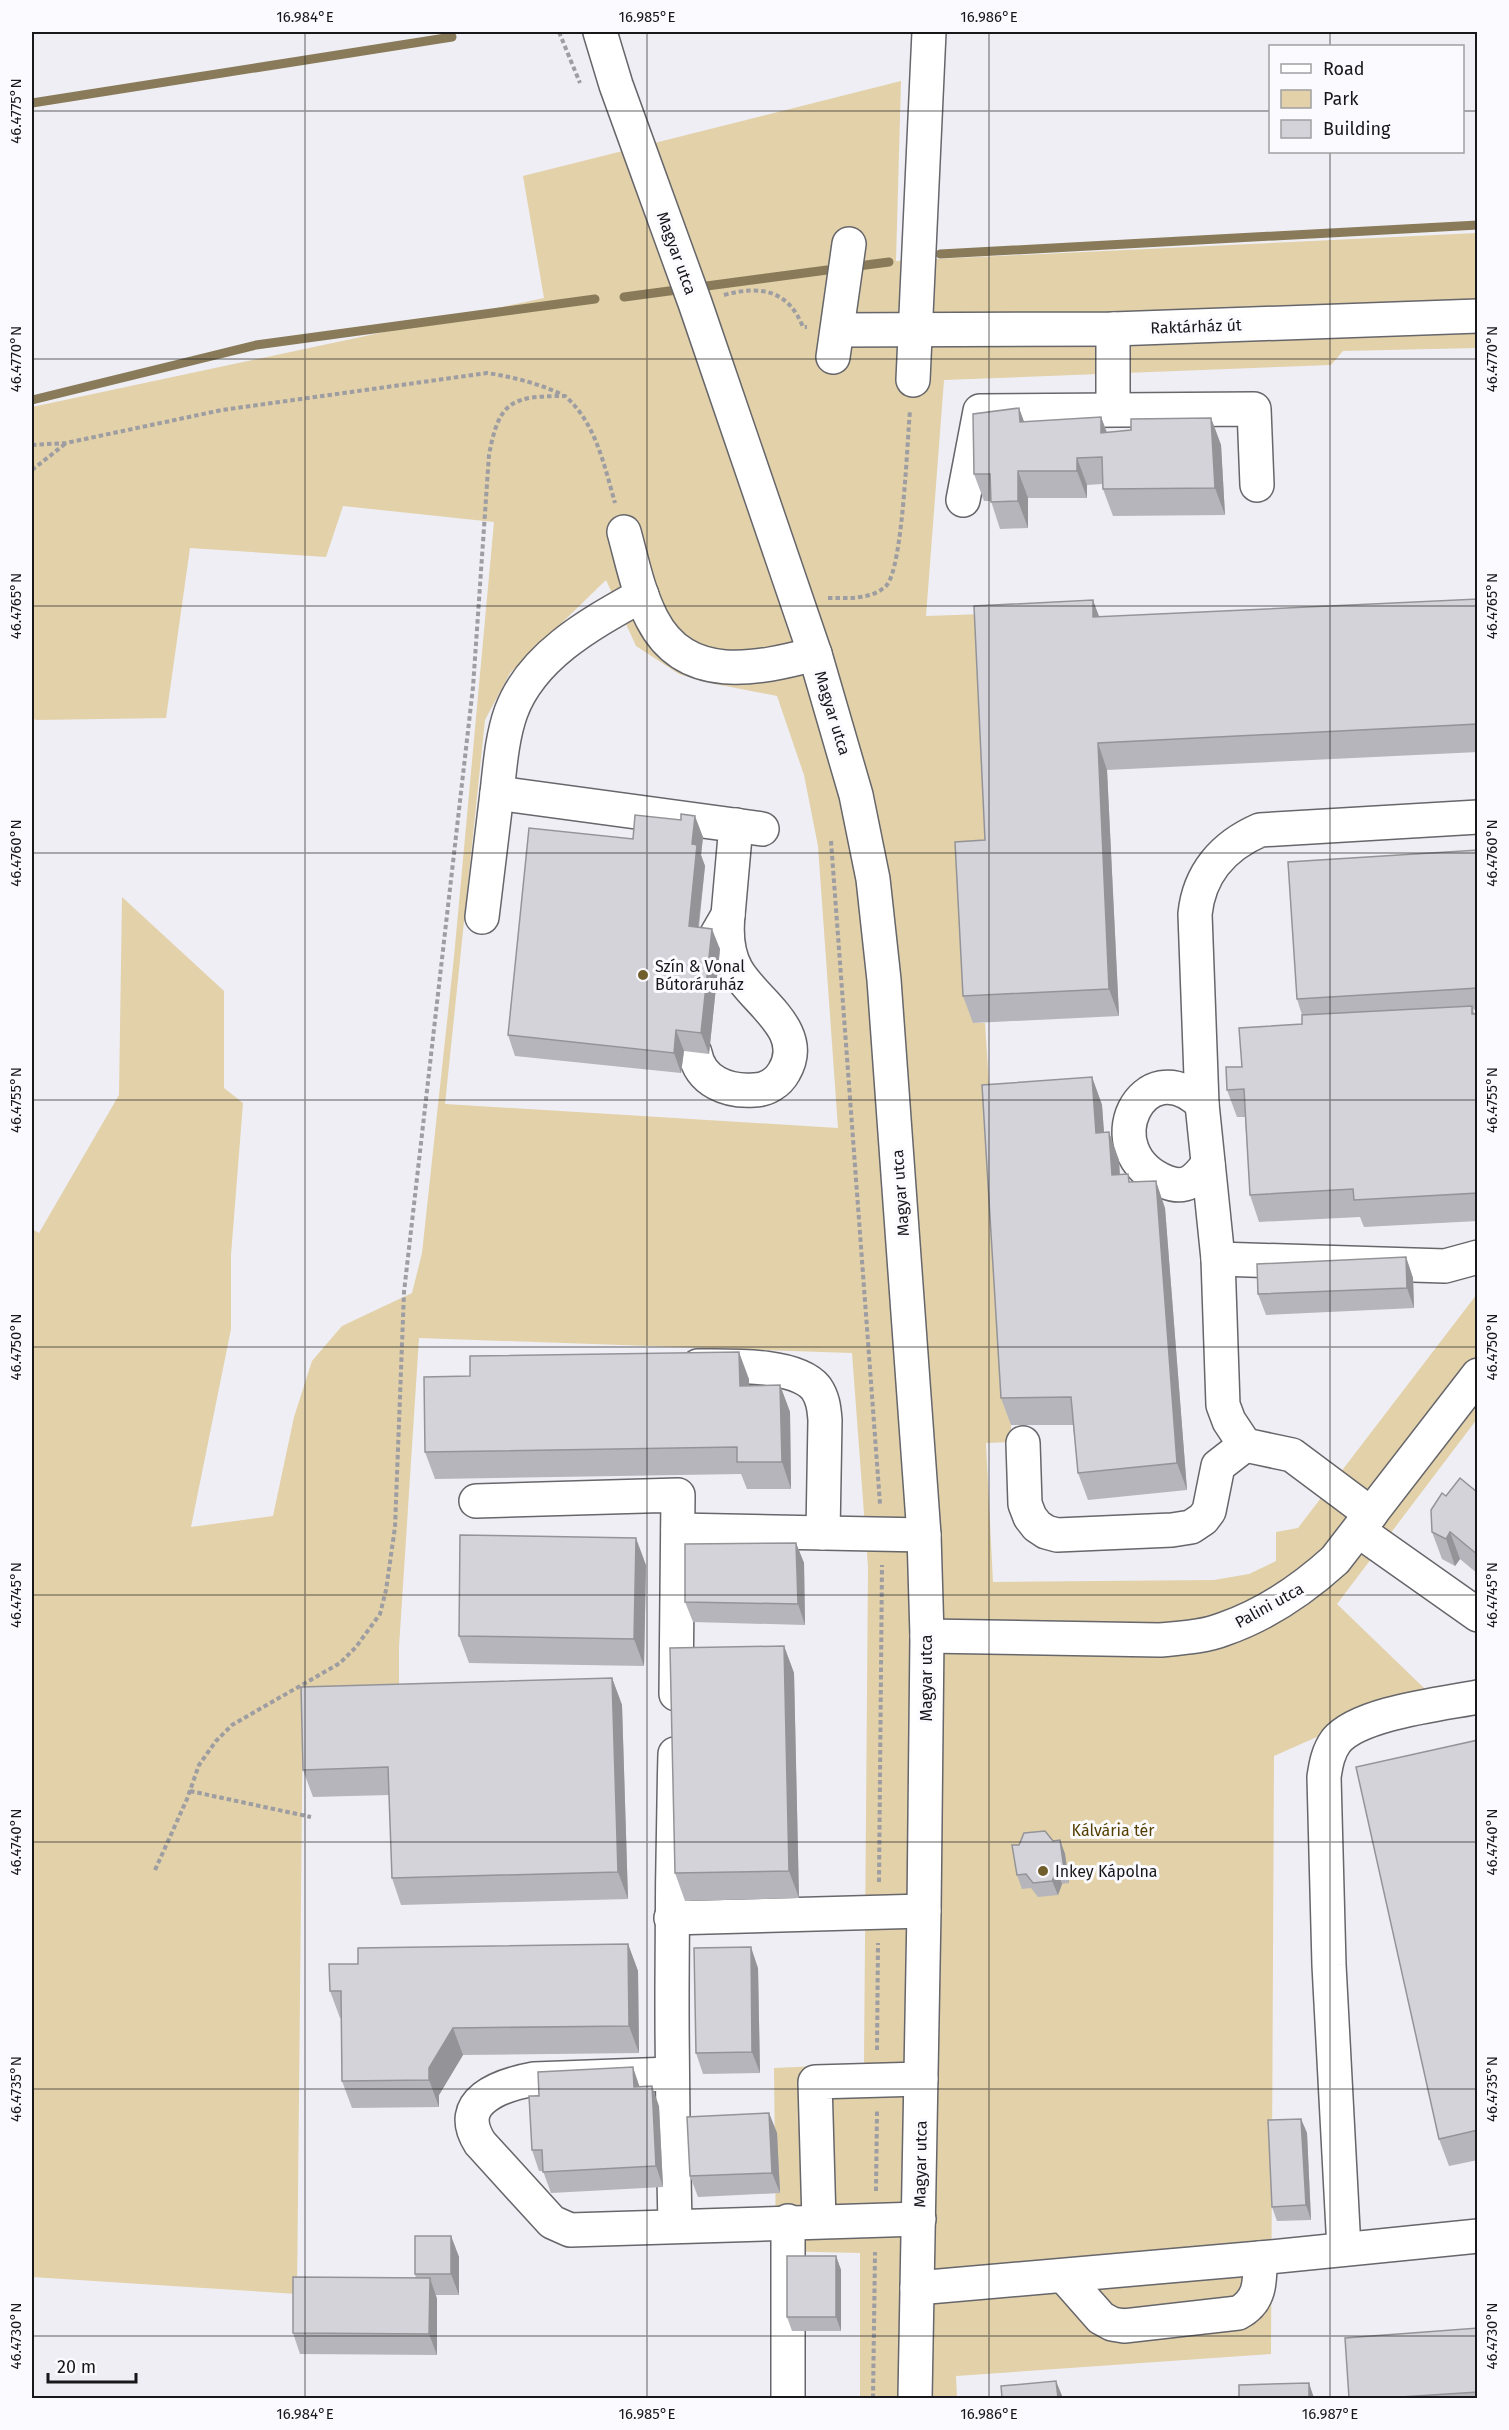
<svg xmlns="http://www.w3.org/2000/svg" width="1509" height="2430" font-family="'Fira Sans',sans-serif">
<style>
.green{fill:#e2d1a9;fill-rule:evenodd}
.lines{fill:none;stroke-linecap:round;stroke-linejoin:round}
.stream{stroke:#897b59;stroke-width:9}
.minor-casing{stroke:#66666b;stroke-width:36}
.major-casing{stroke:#66666b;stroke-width:36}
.path{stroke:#9d9da2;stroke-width:4;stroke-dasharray:4.5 3;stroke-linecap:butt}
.minor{stroke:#fff;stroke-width:33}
.major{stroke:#fff;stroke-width:33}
.wall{fill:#b5b5bb}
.shaded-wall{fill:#949498}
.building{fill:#d3d3d9;stroke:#949498;stroke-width:1.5}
.ticks{fill:none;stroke:#18181a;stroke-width:1.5;stroke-opacity:0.45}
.poi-dot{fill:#715e2d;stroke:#fbfbff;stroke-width:2}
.labels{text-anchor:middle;stroke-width:6;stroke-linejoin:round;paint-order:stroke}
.street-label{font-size:16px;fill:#18181a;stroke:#fbfbff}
.poi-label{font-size:16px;fill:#18181a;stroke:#fbfbff;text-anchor:start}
.park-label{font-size:16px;fill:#543f00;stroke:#fbfbff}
.neatline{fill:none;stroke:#18181a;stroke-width:2}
.ticks-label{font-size:15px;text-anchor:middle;fill:#18181a}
</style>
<rect width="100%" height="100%" fill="#eeeef4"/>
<!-- green -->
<path class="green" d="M 901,81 L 896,261 L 1477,233 L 1477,348 L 1343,351 L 1331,365 L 944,380 L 926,616 L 984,614 L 995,867 L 973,1023 L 985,1023 L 1011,1425 L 1011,1442 L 986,1443 L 993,1582 L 1214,1580 L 1249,1574 L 1276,1561 L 1276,1532 L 1298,1528 L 1477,1294 L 1477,1419 L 1337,1604 L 1425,1689 L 1274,1756 L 1271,2354 L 956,2376 L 957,2398 L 860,2398 L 860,2253 L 776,2251 L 774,2068 L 864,2064 L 868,1567 L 852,1353 L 419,1338 L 399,1647 L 399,1696 L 303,1701 L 297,2294 L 32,2277 L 32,1229 L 39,1233 L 119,1095 L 122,897 L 224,991 L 224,1088 L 243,1103 L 231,1255 L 231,1329 L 191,1527 L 273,1516 L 294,1417 L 312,1361 L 342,1326 L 412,1293 L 422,1253 L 454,957 L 494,522 L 343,506 L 326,557 L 190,548 L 166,718 L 37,720 L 32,719 L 32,407 L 544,298 L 523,176 ZM 606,580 L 636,646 L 679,674 L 705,682 L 777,696 L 804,775 L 818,846 L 838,1128 L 445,1104 L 485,720 L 510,673 Z"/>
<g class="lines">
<!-- stream -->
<g class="stream">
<polyline points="32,103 452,37"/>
<polyline points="940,254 1478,225"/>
<polyline points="858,266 889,262"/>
<polyline points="624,297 827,270"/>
<polyline points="32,400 256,345 595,299"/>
</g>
<!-- minor casing -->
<g class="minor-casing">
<g id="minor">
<polyline points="838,330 1113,329 1478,316"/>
<polyline points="833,357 849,244"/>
<polyline points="913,380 929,32"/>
<polyline points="1113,409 1113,329"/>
<polyline points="963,500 980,411 1254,409 1257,485"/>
<path d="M 624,532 C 632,561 638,592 652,619 C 686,685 757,669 815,654"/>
<path d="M 642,595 C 592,623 532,655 511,712 C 502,737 500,766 497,793 L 762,829"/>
<polyline points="482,917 497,793"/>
<polyline points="717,934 728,915 736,825"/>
<path d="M 695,1053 C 700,1081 727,1092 754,1090 C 766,1090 778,1083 784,1072 C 809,1030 753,1001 736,969 C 727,952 726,934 728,915"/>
<path d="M 1202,1104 C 1144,1047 1091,1151 1166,1182 C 1186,1190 1196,1180 1208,1164"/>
<polyline points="1218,1259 1445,1266 1478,1257"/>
<path d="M 698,1366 C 728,1366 796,1363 816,1388 C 823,1398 824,1408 825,1420 L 823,1533"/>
<polyline points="1023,1443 1025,1504 1030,1517 1037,1526 1046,1532 1057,1535 1172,1530 1191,1527 1203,1519 1209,1511 1218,1466 1245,1445"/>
<polyline points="476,1501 678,1495 676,1694"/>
<path d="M 1371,1514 L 1292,1455 L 1245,1445 L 1229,1421 L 1223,1405 L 1218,1259 L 1202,1104 L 1195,914 C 1199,874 1223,846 1260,830 L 1478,817"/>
<polyline points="678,1530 924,1535"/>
<polyline points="1359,1531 1478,1615"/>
<path d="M 927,1636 L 1160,1640 C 1181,1638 1204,1637 1224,1629 C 1264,1615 1303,1589 1335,1560 L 1478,1375"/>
<path d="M 675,1754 C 671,1912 671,2069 675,2226"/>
<polyline points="671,1918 924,1911"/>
<path d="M 671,2074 L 534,2079 C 501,2085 453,2101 480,2143 L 552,2222 L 570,2230 L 919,2219"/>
<polyline points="819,2221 815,2082 921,2079"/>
<path d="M 1344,2249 L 1329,1965 L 1324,1777 C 1326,1764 1328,1752 1336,1741 C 1359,1713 1442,1704 1478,1697"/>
<path d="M 1064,2276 L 1101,2318 L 1112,2324 L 1124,2326 L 1238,2313 C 1261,2301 1260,2281 1260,2258"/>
<polyline points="917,2288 1260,2258 1478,2236"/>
<polyline points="788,2398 788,2221"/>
</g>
</g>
<!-- major casing -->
<g class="major-casing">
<polyline id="major" points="600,32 616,85 695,303 815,654 856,795 873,879 884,980 924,1535 927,1636 924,1911 915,2398"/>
</g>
<!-- path -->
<g class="path">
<polyline points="559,32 580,83"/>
<path d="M 724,295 C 761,285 788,290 803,327 L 807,327"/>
<path d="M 32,445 L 66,443 L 222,410 L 487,373 C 513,377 537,383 561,394"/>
<polyline points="32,470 65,444"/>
<path d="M 828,598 C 848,598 871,600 886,586 C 903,569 907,441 910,411"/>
<polyline points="831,841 880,1504"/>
<polyline points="190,1791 311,1817"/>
<path d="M 155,1870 L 187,1799 L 199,1765 L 216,1741 L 232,1725 L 340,1663 L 356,1647 L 380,1614 L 386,1590 L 395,1527 L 404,1292 L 473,687 L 489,455 C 499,401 511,396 565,396 C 596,423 604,465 615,503"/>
<polyline points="879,1882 882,1565"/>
<polyline points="877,2050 878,1943"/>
<polyline points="876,2191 877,2111"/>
<polyline points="873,2398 875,2252"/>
</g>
<!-- minor -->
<use href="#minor" class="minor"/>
<!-- major -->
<use href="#major" class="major"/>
</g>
<!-- wall -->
<g class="wall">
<polygon points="1019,408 1024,422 1101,417 1107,432 1131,430 1211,418 1221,445 1225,515 1113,516 1103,489 1102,484 1087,485 1087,498 1028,498 1028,528 1000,529 991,501 984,501 974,474"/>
<polygon points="1478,599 1478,752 1107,770 1119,1016 973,1023 963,996 985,840 1099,617"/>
<polygon points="681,820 703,837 701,855 705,866 699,927 720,949 709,1054 684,1051 681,1073 515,1056 508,1035 633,839"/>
<polygon points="1478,850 1478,1009 1473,1010 1475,1014 1478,1014 1478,1221 1364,1227 1360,1217 1259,1222 1250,1195 1245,1117 1237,1117 1227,1090 1242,1067 1302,1024 1302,1015 1297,999"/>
<polygon points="1092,1077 1102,1105 1104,1133 1119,1160 1120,1175 1165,1208 1187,1490 1088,1500 1078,1473 1073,1425 1011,1425 1001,1398"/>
<polygon points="1406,1257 1413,1278 1414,1308 1266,1315 1258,1294"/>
<polygon points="749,1379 749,1385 780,1385 790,1412 791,1489 747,1489 741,1474 435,1479 425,1452"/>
<polygon points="1477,1492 1478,1492 1478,1574 1460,1559 1455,1566 1442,1559 1432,1532 1446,1496"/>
<polygon points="796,1543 804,1563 805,1625 693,1622 685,1602"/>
<polygon points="646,1565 644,1666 469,1663 459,1636"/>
<polygon points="784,1646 794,1673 799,1898 685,1901 675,1873"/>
<polygon points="612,1678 622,1705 628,1899 401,1905 392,1878 389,1795 313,1797 303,1770"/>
<polygon points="1478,1740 1478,2160 1449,2166 1439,2139"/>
<polygon points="1060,1840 1065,1854 1069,1883 1062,1884 1058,1895 1038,1897 1031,1888 1022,1889 1017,1875 1053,1841"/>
<polygon points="628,1944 638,1971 639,2053 463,2055 439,2095 439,2107 352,2108 342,2081 341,2018 340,2018 330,1991 358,1964"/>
<polygon points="758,1968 760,2073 703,2074 696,2053"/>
<polygon points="640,2086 659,2106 663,2187 551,2193 543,2171 539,2171 532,2150"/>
<polygon points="769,2113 777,2133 780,2193 698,2197 690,2176"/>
<polygon points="1301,2119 1307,2133 1311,2220 1277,2221 1272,2207"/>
<polygon points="451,2236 459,2257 459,2295 436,2295 437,2299 437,2355 300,2354 293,2333 416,2278 415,2274"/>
<polygon points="836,2256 841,2270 841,2331 792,2331 787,2317"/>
<polygon points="1478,2328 1478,2398 1349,2398"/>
</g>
<!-- shaded-wall -->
<g class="shaded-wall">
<polygon points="1019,408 1029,435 1020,422"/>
<polygon points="1101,417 1111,445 1101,433"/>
<polygon points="1211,418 1221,445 1225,515 1215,488"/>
<polygon points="1077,458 1087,485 1087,498 1077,471"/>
<polygon points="1018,471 1028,498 1028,528 1018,501"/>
<polygon points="1093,600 1103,627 1093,617"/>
<polygon points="1098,743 1107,770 1119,1016 1109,989"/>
<polygon points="695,816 703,837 701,855 705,866 696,947 689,926 692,844"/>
<polygon points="712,929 720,949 709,1054 701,1033"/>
<polygon points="676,1030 684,1051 681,1073 674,1053"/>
<polygon points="1092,1077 1102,1105 1106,1160 1096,1133"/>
<polygon points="1109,1132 1119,1160 1121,1202 1112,1175"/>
<polygon points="1156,1181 1165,1208 1187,1490 1177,1463"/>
<polygon points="1406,1257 1413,1278 1414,1308 1407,1288"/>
<polygon points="739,1352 749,1379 749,1413 740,1386"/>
<polygon points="780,1385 790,1412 791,1489 782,1462"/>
<polygon points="1450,1532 1460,1559 1455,1566 1446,1539"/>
<polygon points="636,1538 646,1565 644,1666 634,1639"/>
<polygon points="796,1543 804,1563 805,1625 798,1604"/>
<polygon points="784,1646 794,1673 799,1898 789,1871"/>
<polygon points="612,1678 622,1705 628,1899 618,1872"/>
<polygon points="1060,1840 1065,1854 1069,1883 1064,1869"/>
<polygon points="1057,1870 1062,1884 1058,1895 1052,1881"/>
<polygon points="628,1944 638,1971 639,2053 629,2026"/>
<polygon points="751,1947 758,1968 760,2073 752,2052"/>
<polygon points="453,2028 463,2055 439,2095 439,2107 429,2080 429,2068"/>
<polygon points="633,2067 640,2088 634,2087"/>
<polygon points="652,2086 659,2106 663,2187 656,2166"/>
<polygon points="769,2113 777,2133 780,2193 772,2173"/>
<polygon points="1301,2119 1307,2133 1311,2220 1306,2205"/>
<polygon points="451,2236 459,2257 459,2295 451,2274"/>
<polygon points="836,2256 841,2270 841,2331 836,2317"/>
<polygon points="430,2278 437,2299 437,2355 429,2334"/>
<polygon points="1056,2381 1063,2398 1058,2398"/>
<polygon points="1309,2383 1314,2398 1309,2398"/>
</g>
<!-- building -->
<g class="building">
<polygon points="1019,408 1020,422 1101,417 1101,433 1131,430 1131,419 1211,418 1215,488 1103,489 1102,457 1077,458 1077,471 1018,471 1018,501 991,502 990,474 974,474 973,414"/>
<polygon points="1478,599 1478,724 1098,743 1109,989 963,996 955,842 985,840 974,606 1093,600 1093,617"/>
<polygon points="681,814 695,816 692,844 697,845 689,926 712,929 701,1033 676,1030 674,1053 508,1035 529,828 633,839 635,815 681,820"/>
<polygon points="1478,850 1478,988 1297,999 1288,862"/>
<polygon points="1472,1006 1472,1014 1478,1014 1478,1102 1476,1102 1478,1129 1478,1193 1354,1200 1353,1189 1250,1195 1244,1089 1227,1090 1226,1067 1242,1067 1239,1028 1302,1024 1302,1015"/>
<polygon points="1092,1077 1096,1133 1109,1132 1112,1175 1128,1174 1129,1182 1156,1181 1177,1463 1078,1473 1071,1397 1001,1398 982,1085"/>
<polygon points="1406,1257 1407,1288 1258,1294 1257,1264"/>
<polygon points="739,1352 740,1386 780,1385 782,1462 737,1462 737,1447 425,1452 424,1377 470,1376 470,1356"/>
<polygon points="1460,1478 1477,1492 1478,1492 1478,1555 1450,1532 1446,1539 1432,1532 1431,1510 1442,1493 1446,1496"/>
<polygon points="460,1535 636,1538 634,1639 459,1636"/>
<polygon points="796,1543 798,1604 685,1602 685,1544"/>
<polygon points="784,1646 789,1871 675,1873 670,1648"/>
<polygon points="612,1678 618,1872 392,1878 388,1767 303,1770 301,1687"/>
<polygon points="1478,1740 1478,2130 1439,2139 1356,1767"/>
<polygon points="1045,1831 1053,1841 1060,1840 1064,1869 1057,1870 1052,1881 1033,1883 1026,1874 1017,1875 1012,1845 1019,1845 1024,1833"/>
<polygon points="628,1944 629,2026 453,2028 429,2068 429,2080 342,2081 341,1991 330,1991 329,1964 358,1964 358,1948"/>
<polygon points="751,1947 752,2052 696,2053 694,1948"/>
<polygon points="633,2067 634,2087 652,2086 656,2166 543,2172 542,2150 532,2150 529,2096 539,2096 538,2072"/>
<polygon points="769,2113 772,2173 690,2176 687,2117"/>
<polygon points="1301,2119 1306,2205 1272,2207 1268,2120"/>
<rect x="415" y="2236" width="36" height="38"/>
<rect x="787" y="2256" width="49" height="61"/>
<polygon points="293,2277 430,2278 429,2334 293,2333"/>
<polygon points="1478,2328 1478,2392 1385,2398 1349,2398 1345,2338"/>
<polygon points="1056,2381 1058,2398 1002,2398 1001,2386"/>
<polygon points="1309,2383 1309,2398 1239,2398 1239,2385"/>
</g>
<!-- ticks -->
<path class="ticks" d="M 305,32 L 305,2398M 647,32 L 647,2398M 989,32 L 989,2398M 1330,32 L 1330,46M 32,111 L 1270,111M 1462,111 L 1478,111M 1330,152 L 1330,2398M 32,359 L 1478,359M 32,606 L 1478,606M 32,853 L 1478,853M 32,1100 L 1478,1100M 32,1347 L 1478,1347M 32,1595 L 1478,1595M 32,1842 L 1478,1842M 32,2089 L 1478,2089M 32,2336 L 1478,2336"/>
<!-- markers -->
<g class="poi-dot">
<circle cx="643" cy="975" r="6"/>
<circle cx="1043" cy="1871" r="6"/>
</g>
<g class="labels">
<!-- street labels -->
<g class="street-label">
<text transform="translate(677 253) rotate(70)" y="6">Magyar utca</text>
<text transform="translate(1196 326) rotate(-2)" y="6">Raktárház út</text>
<text transform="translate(833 713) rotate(73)" y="6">Magyar utca</text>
<text transform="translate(900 1193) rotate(-94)" y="6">Magyar utca</text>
<text transform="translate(1269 1605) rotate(-29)" y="6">Palini utca</text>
<text transform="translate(926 1678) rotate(-90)" y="6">Magyar utca</text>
<text transform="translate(920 2164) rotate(-89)" y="6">Magyar utca</text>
</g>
<!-- poi labels -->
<g class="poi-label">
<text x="655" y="972">Szín &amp; Vonal<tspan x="655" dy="18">Bútoráruház</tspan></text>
<text x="1055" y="1877">Inkey Kápolna</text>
</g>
<!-- park labels -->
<g class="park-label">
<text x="1113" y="1836">Kálvária tér</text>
</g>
</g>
<!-- border -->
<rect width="1509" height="2430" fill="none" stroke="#fbfbff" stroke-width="66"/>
<!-- legend -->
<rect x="1269" y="45" width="195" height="108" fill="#fbfbff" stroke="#a0a0a3" stroke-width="1.5"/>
<rect x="1281" y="64" width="30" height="9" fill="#ffffff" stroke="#a0a0a3" stroke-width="1.5"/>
<text x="1323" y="75" font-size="18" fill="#18181a">Road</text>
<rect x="1281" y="90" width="30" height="18" fill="#e2d1a9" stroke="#a0a0a3" stroke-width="1.5"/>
<text x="1323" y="105" font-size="18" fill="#18181a">Park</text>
<rect x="1281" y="120" width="30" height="18" fill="#d3d3d9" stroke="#a0a0a3" stroke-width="1.5"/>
<text x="1323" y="135" font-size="18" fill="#18181a">Building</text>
<!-- scale -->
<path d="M48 2373v9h88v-9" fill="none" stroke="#18181a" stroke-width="3"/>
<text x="57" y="2373" font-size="18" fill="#18181a" stroke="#fbfbff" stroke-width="4.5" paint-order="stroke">20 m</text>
<rect x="33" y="33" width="1443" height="2364" class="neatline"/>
<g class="ticks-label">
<text x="305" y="22">16.984°E</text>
<text x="647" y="22">16.985°E</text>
<text x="989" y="22">16.986°E</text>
<text transform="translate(16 111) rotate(-90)" y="5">46.4775°N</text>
<text transform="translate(16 359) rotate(-90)" y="5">46.4770°N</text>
<text transform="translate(1492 359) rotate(-90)" y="5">46.4770°N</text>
<text transform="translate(16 606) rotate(-90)" y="5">46.4765°N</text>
<text transform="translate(1492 606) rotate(-90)" y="5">46.4765°N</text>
<text transform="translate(16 853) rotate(-90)" y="5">46.4760°N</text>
<text transform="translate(1492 853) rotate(-90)" y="5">46.4760°N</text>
<text transform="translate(16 1100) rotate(-90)" y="5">46.4755°N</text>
<text transform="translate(1492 1100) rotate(-90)" y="5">46.4755°N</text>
<text transform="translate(16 1347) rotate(-90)" y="5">46.4750°N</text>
<text transform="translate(1492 1347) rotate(-90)" y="5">46.4750°N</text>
<text transform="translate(16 1595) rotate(-90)" y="5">46.4745°N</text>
<text transform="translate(1492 1595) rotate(-90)" y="5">46.4745°N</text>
<text transform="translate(16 1842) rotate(-90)" y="5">46.4740°N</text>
<text transform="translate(1492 1842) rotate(-90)" y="5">46.4740°N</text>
<text transform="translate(16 2089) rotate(-90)" y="5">46.4735°N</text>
<text transform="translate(1492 2089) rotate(-90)" y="5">46.4735°N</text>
<text transform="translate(16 2336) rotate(-90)" y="5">46.4730°N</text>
<text transform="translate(1492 2336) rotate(-90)" y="5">46.4730°N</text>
<text x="305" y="2419">16.984°E</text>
<text x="647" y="2419">16.985°E</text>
<text x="989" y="2419">16.986°E</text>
<text x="1330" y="2419">16.987°E</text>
</g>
</svg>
